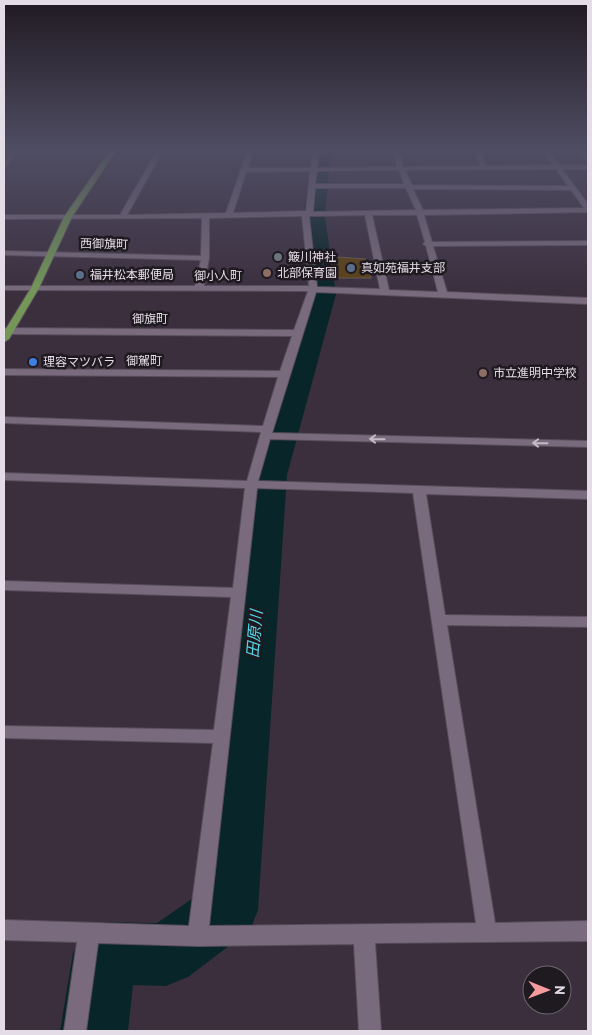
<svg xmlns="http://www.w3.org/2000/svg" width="592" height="1035" font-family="'PT Sans','Noto Sans JP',sans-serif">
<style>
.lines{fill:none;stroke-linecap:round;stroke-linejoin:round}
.river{fill:#082529;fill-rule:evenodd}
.building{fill:#5b4114;stroke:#695d4b}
.minor-casing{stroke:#584e5b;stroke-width:2}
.major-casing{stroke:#584e5b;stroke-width:2}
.minor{fill:#796b7d;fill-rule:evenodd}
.major{fill:#749758;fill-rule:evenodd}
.oneway{stroke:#c4bac6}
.worship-dot{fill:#6b7280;stroke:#1f1920;stroke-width:2}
.service-dot{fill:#5c6f8a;stroke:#1f1920;stroke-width:2}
.education-dot{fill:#8d6e63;stroke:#1f1920;stroke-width:2}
.shop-dot{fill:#3f7fe0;stroke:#1f1920;stroke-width:2}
.labels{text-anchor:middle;stroke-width:5;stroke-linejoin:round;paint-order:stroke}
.far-street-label{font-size:12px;fill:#e4dce6;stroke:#1f1920}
.far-poi-label{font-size:12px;fill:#e4dce6;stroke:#1f1920;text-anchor:start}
.water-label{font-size:16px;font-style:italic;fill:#51d8e9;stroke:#1f1920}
</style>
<rect width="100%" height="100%" fill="#3b2f3e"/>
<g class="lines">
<!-- river -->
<polygon class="river" points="313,149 331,149 325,217 336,294 287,475 258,910 250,930 188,977 166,986 133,985 128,1031 60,1031 73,953 83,931 105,922 157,923 199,894 251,475 310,294 303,217"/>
</g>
<!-- building -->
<polygon class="building" points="338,257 366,259 371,278 333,278 331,261 332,258"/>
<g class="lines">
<!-- minor casing -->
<g class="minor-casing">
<g id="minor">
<polygon points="15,149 21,149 4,167 4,162"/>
<path d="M 158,149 L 164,149 L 127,215 L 226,213 L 248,149 L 254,149 L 248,168 L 311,168 L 313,149 L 319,149 L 317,168 L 397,167 L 393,149 L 399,149 L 403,167 L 480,166 L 474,149 L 480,149 L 486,166 L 553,165 L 541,149 L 547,149 L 559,165 L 588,165 L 588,169 L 562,169 L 588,204 L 588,212 L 424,215 L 432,242 L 588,241 L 588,245 L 433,246 L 447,292 L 588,298 L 588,304 L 316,292 L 272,433 L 588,441 L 588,447 L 270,439 L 258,481 L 588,491 L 588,499 L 426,494 L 445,615 L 588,617 L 588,627 L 447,625 L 495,923 L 588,921 L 588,941 L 375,943 L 381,1031 L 359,1031 L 354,944 L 198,946 L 98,943 L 86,1031 L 64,1031 L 77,942 L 4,940 L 4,920 L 189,926 L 213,743 L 4,738 L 4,726 L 214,730 L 231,597 L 4,590 L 4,581 L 233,588 L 245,488 L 4,480 L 4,473 L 247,481 L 261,432 L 4,423 L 4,417 L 263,426 L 278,377 L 4,375 L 4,369 L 280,371 L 292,336 L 4,334 L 4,328 L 294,330 L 308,291 L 4,290 L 4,286 L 195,286 L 201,260 L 4,255 L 4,251 L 201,256 L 202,218 L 4,219 L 4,215 L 120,215 ZM 556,169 L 568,186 L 412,185 L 405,170 ZM 399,170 L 404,184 L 315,184 L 317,171 ZM 310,171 L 306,211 L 233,213 L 246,172 ZM 315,188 L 406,188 L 416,210 L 313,212 ZM 413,189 L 571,190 L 584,208 L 423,210 ZM 365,215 L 380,289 L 317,287 L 309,216 ZM 372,215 L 417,215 L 425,242 L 423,244 L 426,246 L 438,292 L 389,290 ZM 302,216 L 309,286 L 204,286 L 209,258 L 209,218 ZM 257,488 L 413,493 L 476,923 L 209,926 Z"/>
<polygon points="577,149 583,149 588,156 588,162"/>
</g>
</g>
<!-- major casing -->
<g class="major-casing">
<polygon id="major" points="111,149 117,149 72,217 39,288 9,339 4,342 4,332 31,288 64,217"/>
</g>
<!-- minor -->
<use href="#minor" class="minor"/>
<!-- major -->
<use href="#major" class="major"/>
</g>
<!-- one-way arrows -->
<defs><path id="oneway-shaft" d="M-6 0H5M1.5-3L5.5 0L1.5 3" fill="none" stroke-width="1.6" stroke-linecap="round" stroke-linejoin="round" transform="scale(1.25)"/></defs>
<g class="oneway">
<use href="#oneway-shaft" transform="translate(377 439) rotate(-179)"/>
<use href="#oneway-shaft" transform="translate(540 443) rotate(-179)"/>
</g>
<!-- sky -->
<linearGradient id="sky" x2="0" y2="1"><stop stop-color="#201a22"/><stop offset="0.51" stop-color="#4f4d63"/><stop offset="1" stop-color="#4f4d63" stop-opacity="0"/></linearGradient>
<rect width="592" height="294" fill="url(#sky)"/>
<!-- markers -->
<circle class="worship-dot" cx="278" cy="257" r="5"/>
<g class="service-dot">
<circle cx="351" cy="268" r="5"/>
<circle cx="80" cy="275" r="5"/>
</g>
<g class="education-dot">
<circle cx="267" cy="273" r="5"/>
<circle cx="483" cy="373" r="5"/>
</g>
<circle class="shop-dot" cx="33" cy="362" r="5"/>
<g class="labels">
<!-- far-street labels -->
<g class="far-street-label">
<text transform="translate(104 244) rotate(1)" y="4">西御旗町</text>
<text x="218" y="280">御小人町</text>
<text x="150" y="323">御旗町</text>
<text x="144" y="365">御駕町</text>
</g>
<!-- far-poi labels -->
<g class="far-poi-label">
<text x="288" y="261">簸川神社</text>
<text x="361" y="272">真如苑福井支部</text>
<text x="277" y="277">北部保育園</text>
<text x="90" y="279">福井松本郵便局</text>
<text x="43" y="366">理容マツバラ</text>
<text x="493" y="377">市立進明中学校</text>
</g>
<!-- water labels -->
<g class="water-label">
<text transform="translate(254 634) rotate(-85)" y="6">田原川</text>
</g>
</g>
<!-- border -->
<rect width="592" height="1035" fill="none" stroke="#e4dce6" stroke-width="10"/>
<!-- north arrow -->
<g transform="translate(547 990) rotate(91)"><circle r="24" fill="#1f1920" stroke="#6e676f"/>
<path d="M0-4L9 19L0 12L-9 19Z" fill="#f59b9d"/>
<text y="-8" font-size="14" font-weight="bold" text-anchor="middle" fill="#e4dce6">N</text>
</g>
</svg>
